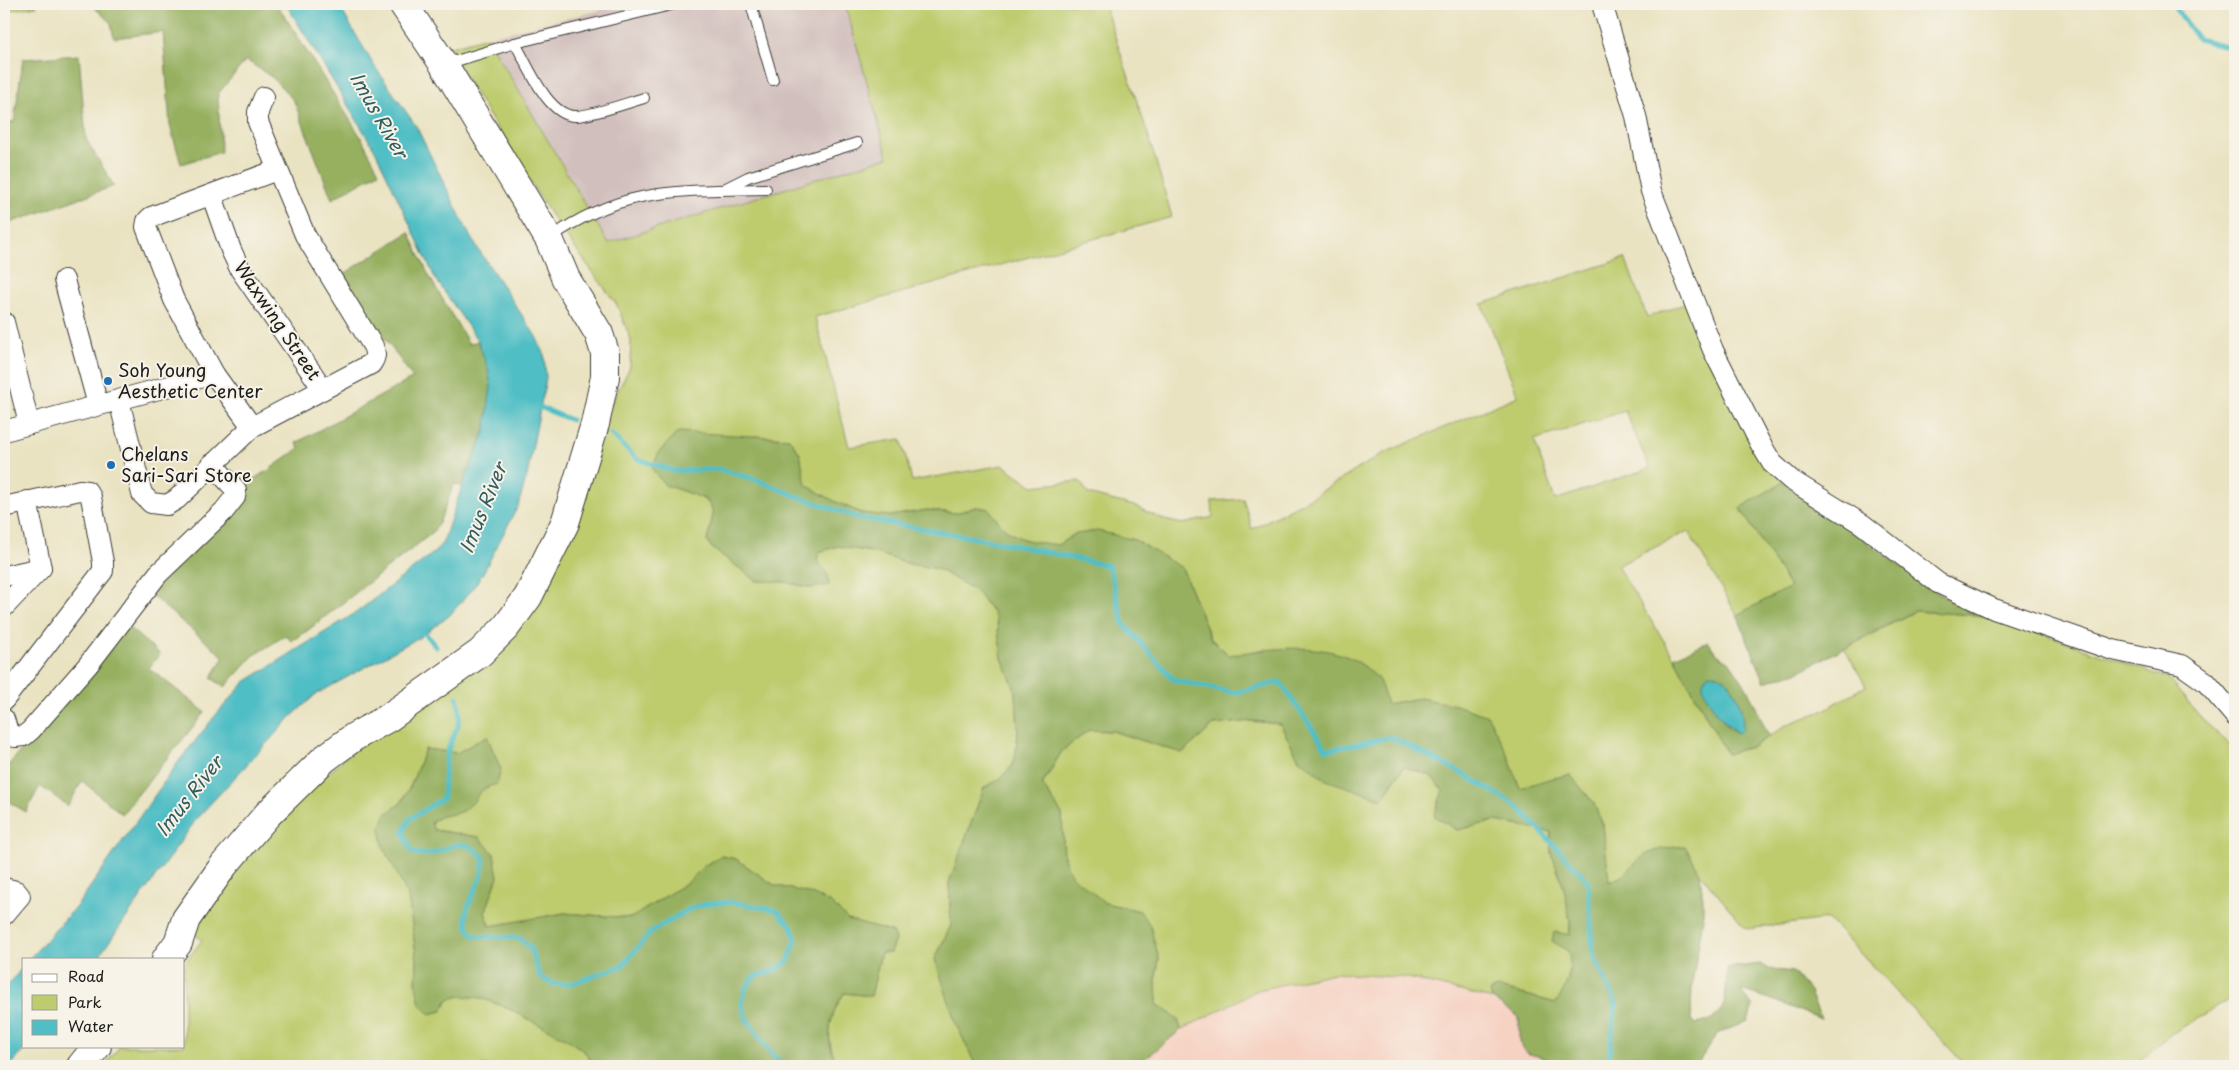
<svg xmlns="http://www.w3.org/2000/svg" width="2239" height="1070" font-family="'Playpen Sans',sans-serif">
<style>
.built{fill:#f6d2c3}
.industrial{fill:#d1bfbd}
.green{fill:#becc6e;stroke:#6d7445;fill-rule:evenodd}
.forest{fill:#96b061;stroke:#59663e;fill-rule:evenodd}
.water{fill:#50bec5;stroke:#366d70}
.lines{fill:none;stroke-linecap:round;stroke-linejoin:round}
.stream{stroke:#50bec5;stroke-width:5}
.lane-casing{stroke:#3b3a35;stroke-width:12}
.street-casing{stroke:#3b3a35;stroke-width:22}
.secondary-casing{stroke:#3b3a35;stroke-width:30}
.lane{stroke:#fff;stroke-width:10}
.street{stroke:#fff;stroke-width:20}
.secondary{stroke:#fff;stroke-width:28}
.poi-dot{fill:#1f6fb2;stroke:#f7f3e8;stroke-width:2}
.labels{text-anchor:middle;stroke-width:4;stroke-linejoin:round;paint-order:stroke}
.street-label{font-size:18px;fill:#1c1c1c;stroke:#f7f3e8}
.poi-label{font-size:18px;fill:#1c1c1c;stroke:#f7f3e8;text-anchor:start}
.water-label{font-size:19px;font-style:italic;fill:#315d60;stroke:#f7f3e8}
</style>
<rect width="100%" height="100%" fill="#f7f3e8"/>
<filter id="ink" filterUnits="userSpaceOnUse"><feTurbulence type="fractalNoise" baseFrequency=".02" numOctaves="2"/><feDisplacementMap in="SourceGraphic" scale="10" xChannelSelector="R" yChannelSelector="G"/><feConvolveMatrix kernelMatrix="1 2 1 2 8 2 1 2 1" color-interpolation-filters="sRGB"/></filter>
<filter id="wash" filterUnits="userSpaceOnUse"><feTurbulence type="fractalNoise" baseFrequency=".0096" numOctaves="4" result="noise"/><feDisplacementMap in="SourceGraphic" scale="20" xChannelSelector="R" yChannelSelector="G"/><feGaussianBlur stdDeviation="1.12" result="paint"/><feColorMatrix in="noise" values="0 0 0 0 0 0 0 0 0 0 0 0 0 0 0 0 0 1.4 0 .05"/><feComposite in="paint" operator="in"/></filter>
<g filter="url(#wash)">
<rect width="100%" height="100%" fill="#eae3c2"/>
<!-- built -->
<polygon class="built" points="1334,973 1408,978 1492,999 1519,1017 1519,1042 1552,1060 1550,1066 1136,1066 1181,1030 1258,990"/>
<!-- industrial -->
<polygon class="industrial" points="627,4 845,4 888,157 607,243 576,187 487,37"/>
<!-- green -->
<g class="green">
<polygon points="4,4 36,4 37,6 4,11"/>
<path d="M 845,4 L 1104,4 L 1148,134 L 1172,217 L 815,317 L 849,447 L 901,439 L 912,481 L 1003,465 L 1033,486 L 1080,481 L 1088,494 L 1134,506 L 1164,520 L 1183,524 L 1213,517 L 1212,501 L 1243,499 L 1252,529 L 1316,495 L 1382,454 L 1518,396 L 1482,304 L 1625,258 L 1647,317 L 1690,302 L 1783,482 L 1740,508 L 1790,587 L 1737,615 L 1688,531 L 1617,566 L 1674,657 L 1727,754 L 1754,746 L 1788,724 L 1822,711 L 1866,686 L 1845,649 L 1915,611 L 1987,616 L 2047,635 L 2167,678 L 2205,722 L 2235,749 L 2235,996 L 2171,1034 L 2133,1066 L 1966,1066 L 1828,919 L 1746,929 L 1700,873 L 1685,846 C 1669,848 1653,848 1640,859 C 1627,871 1627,875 1609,882 L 1603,825 L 1593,802 L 1570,775 L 1549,779 L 1520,789 L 1506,751 L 1420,698 L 1387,704 L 1265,649 L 1229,656 L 1211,639 L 1182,568 L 1075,534 L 1058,545 C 1022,540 1011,541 989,509 L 976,507 L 956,513 L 927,510 L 890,516 L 861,513 L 832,500 L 805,485 L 800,454 L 789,438 L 755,436 L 665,485 C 679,490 712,495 713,514 C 713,522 709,533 707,541 L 712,548 L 757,581 L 785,582 L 812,588 L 828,575 L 817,560 L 819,552 L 838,546 L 876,553 L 909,564 L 938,569 L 976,591 L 994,614 L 997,623 L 1002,658 L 1016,692 L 1018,732 L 1015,758 L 1012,766 L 1000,779 L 984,788 L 949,883 L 951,925 L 935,959 L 976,1066 L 839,1066 C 823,1040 829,1018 844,993 L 871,996 L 881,953 L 890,953 L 895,939 L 892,933 L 848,920 L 831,903 L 811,894 L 774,885 L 736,859 L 722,856 L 704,866 L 688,882 L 631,918 L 564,913 L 491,927 L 485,913 L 498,876 L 479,837 L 434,830 L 431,823 L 436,817 L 466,809 L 482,788 L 501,770 L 487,736 L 457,753 L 425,749 L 411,785 L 401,803 L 385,815 L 397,871 L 408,896 L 417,961 L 416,985 L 442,1011 L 447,999 L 462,996 L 482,998 L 509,1009 L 567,1038 L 585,1052 L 595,1066 L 104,1066 L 120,1046 L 184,1046 L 184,964 L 202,940 L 189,930 L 273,826 L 355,748 L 503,643 L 605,416 L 630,367 L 631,340 L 617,305 L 555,221 L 447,48 L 487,37 L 608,243 L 888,157 ZM 1625,411 L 1650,468 L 1555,500 L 1534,440 Z"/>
<polygon points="1251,721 1280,724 1299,759 1381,799 1404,767 1430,775 1443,790 1457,830 1495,821 1551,832 1551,853 1564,887 1570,921 1568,951 1572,965 1564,992 1556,1003 1499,988 1490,991 1492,999 1408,978 1334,973 1258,990 1181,1030 1178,1019 1157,1004 1156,977 1159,959 1140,911 1105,903 1070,875 1064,858 1062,814 1042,785 1062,751 1089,730 1112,731 1182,753 1214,725"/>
</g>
<!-- forest -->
<g class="forest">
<polygon points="91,4 277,4 362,139 379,172 332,199 294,101 273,78 246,60 218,94 221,152 181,164 170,125 163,32 114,38 111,23"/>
<polygon points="79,55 86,139 114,186 4,225 4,122 14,122 23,59"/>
<path d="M 409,232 L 429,276 L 469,344 L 478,341 C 483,355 490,370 491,386 C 492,423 476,453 462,486 L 454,484 L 439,523 L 432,533 L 307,631 L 291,641 L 286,635 L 253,656 L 225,687 L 211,678 L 224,657 L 147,592 L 247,496 L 240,486 L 266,472 L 299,448 L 296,443 L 413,378 L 341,276 Z"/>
<path d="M 678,432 L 789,438 L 800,454 L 806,485 L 832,500 L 861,513 L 890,516 L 927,510 L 956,513 L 976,507 L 989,509 C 1011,541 1022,540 1058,545 L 1075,534 L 1098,531 L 1135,540 L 1182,568 L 1211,639 L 1229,655 C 1276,648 1342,637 1377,678 C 1382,684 1384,696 1387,704 L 1420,698 L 1456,705 L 1488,716 L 1506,751 L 1520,788 L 1549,779 L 1570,775 L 1593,802 L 1603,825 L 1609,882 C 1626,876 1628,870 1640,859 C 1653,848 1670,848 1685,846 L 1700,873 L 1703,900 L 1703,919 L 1692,984 L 1691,1020 L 1696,1024 C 1731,1018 1725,995 1727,968 L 1760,964 L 1768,969 L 1793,972 L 1810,992 L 1821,1019 L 1767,998 L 1740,990 L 1753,1006 L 1748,1021 L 1717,1034 L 1696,1066 L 1550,1066 L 1552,1060 L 1526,1053 L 1519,1042 L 1519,1017 L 1492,999 L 1490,991 L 1499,988 L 1556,1003 C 1567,987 1573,970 1568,951 L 1552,941 L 1554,932 L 1570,935 L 1570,921 L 1564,888 L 1551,853 L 1551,832 L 1495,821 L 1457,830 L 1434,816 L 1443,790 L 1430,775 L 1403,767 L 1382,799 L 1326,780 L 1299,759 L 1280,724 L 1251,721 L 1214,725 L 1182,753 L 1112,731 L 1089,730 L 1062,751 L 1042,784 L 1062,814 L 1064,858 L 1071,875 L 1105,903 L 1140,911 L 1150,925 L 1159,959 L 1156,977 L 1157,1004 L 1178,1019 L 1181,1030 L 1136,1066 L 976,1066 L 956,1024 L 935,959 L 951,925 L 949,883 L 984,788 L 1000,779 L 1012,766 L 1015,758 L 1018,732 L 1016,692 L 1002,658 L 997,623 L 994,614 L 976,591 L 938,569 L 909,564 L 876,553 L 838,546 L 819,552 L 817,560 L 828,575 L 829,585 L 812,588 L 785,582 L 757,581 L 712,548 L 707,541 L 713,515 L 711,506 L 705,499 L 665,485 L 652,469 L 659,452 Z"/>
<polygon points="1783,482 1948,600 1987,616 1915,611 1800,671 1765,682 1737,615 1790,587 1740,508"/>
<polygon points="115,616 160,654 149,668 205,712 122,814 82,781 68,806 40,786 26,812 4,799 4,767 7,767 30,739"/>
<path d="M 1708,642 L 1718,655 L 1729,661 L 1747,688 L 1769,736 L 1754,746 L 1727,754 L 1674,657 ZM 1734,690 L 1737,701 L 1738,733 L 1729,728 L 1717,711 Z"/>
<path d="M 487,736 L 501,770 L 497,784 C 473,791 482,796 467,808 C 457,817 441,812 431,823 L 434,830 L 479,837 L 494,854 L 498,876 L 485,913 L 490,926 L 564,913 L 631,918 L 688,882 L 704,866 L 722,856 L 736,859 L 774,885 L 811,894 L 831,903 L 848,920 L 892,932 L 895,939 L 890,953 L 881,953 L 871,996 L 844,993 C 829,1017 823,1040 839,1066 L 595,1066 L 585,1052 L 567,1039 L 509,1009 L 482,998 L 462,996 L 448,999 L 442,1011 L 430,1014 L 420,1004 L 416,985 L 417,961 L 408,896 L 383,846 L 380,828 L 385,815 L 401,803 L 411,785 L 425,749 L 457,753 Z"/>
</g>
<!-- water -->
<g class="water">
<polygon points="286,4 338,4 373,64 416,126 471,238 535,335 544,353 546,378 527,476 518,506 483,573 471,591 449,616 420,637 315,695 291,717 198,817 97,959 29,959 76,907 179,761 215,716 245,682 357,612 436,551 443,542 462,486 485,432 491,386 488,369 478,341 435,278 375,150"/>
<path d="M 1709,673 C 1734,674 1743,707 1743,728 L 1738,733 C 1726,726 1705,700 1703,686 C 1702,680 1706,677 1709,673 Z"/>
<polygon points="24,965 24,1046 28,1046 9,1066 4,1066 4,991"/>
</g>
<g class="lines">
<!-- stream -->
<g class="stream">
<polyline points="2172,4 2198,39 2235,48"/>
<polyline points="535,405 571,420"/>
<polyline points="611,434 637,459 674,471 719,469 760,481 796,496 859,518 1010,544 1109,566 1123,623 1174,680 1234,693 1280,682 1327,750 1391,737 1462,773 1518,807 1588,881 1593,955 1616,1003 1608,1066"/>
<polyline points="422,629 436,647"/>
<path d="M 457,697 C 465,728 453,729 447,754 C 444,768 444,784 443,798 L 410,819 L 403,832 L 412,852 C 417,853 423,855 428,854 C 455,850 459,832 484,858 C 483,863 483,869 482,874 C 475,895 455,917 474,936 L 520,938 L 531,949 L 540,977 L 554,984 L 570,984 L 622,966 L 651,932 L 691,908 L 706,904 L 730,902 L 776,910 L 792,927 L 796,941 L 788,961 L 776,970 L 753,977 L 745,990 L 742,1004 L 746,1018 L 766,1047 L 783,1066"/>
</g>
</g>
</g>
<g filter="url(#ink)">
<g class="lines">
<!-- lane casing -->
<g class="lane-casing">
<g id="lane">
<polyline points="751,4 773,80"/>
<path d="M 515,43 C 528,65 548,118 577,116 C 594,115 627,103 644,98"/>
<polyline points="446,64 515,43 675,4"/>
<polyline points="726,188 748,177 857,143"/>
<path d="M 550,238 C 623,186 681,191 766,189"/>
</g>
</g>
<!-- street casing -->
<g class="street-casing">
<g id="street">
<polyline points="1602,4 1636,116 1651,191 1713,350 1760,443 1772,463 1791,480 1862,524 1938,583 1994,609 2113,650 2182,665 2206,682 2235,716"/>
<polyline points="212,196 231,250 240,269 323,389"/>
<polyline points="64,280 98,405"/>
<polyline points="4,322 29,424"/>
<path d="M 119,400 L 142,494 L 151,503 L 167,505 L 177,499 L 252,427 L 371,364 C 376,357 376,353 373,346 L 305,235 L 258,122 L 258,112 L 264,97"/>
<polyline points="252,427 214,374 174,300 146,227 147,221 151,217 277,170"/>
<polyline points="4,431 214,374"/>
<polyline points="4,507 80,490 87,491 91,497 103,562 103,571 4,700"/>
<polyline points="4,576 41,568"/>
<polyline points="4,607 41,568 27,501"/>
<polyline points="4,719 8,732 15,737 24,736 31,730 88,665 158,574 224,511 235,497 236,490 212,464"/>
<polyline points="4,888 16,891 20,896 4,915"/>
</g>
</g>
<!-- secondary casing -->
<g class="secondary-casing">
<g id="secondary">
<polyline points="166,959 178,943 186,919 224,865 267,815 324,759 354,737 388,718 480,653 506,627 528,597 565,523 595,424 605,377 605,353 599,334 566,279 549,239 444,65 403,4"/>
<polyline points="81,1066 97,1046"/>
</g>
</g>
<!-- lane -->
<use href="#lane" class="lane"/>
<!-- street -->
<use href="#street" class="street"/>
<!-- secondary -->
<use href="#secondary" class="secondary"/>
</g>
</g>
<!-- markers -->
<g class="poi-dot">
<circle cx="108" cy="381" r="5"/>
<circle cx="111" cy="465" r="5"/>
</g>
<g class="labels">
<!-- street labels -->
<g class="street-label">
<text transform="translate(277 321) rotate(56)" y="6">Waxwing Street</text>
</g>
<!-- poi labels -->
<g class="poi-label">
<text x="118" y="377">Soh Young<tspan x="118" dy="21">Aesthetic Center</tspan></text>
<text x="121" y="461">Chelans<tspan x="121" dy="21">Sari-Sari Store</tspan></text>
</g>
<!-- water labels -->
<g class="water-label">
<text transform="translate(379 115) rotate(60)" y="7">Imus River</text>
<text transform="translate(483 508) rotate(-68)" y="7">Imus River</text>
<text transform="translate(189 796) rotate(-52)" y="7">Imus River</text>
</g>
</g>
<!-- margin -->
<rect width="2239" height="1070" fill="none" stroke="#f7f3e8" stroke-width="20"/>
<!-- legend -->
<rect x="22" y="958" width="162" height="90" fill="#f7f3e8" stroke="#9f9d96"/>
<rect x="32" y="974" width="25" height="8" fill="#ffffff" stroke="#9f9d96"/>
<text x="68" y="982" font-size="15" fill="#1c1c1c">Road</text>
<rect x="32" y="995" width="25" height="15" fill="#becc6e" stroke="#9f9d96"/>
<text x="68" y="1008" font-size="15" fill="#1c1c1c">Park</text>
<rect x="32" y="1020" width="25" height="15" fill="#50bec5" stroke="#9f9d96"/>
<text x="68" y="1032" font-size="15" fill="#1c1c1c">Water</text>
</svg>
